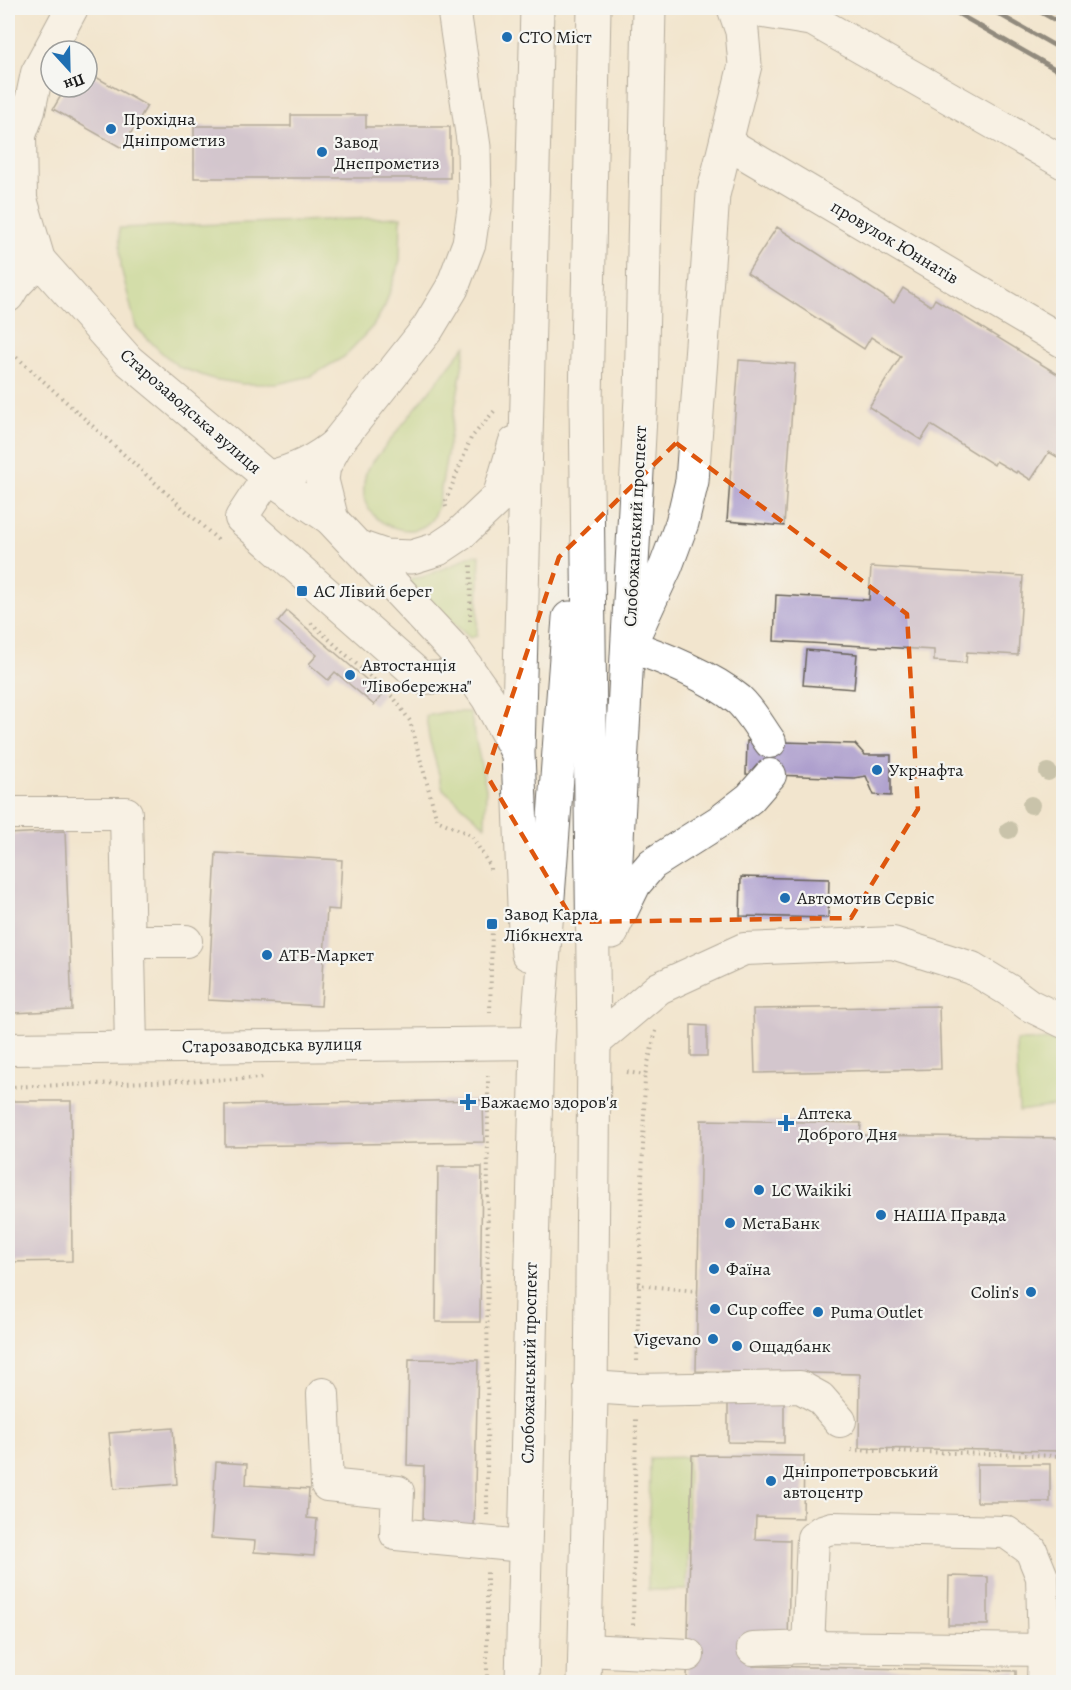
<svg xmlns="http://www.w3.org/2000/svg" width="1071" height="1690" font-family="Alegreya,serif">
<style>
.green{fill:#aed37d;stroke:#65784c;stroke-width:1.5}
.building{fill:#ad9fcd}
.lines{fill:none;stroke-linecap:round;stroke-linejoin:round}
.minor-casing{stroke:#67625a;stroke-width:34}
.major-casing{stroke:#67625a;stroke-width:35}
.path{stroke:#67625a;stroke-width:4;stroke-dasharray:1.5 4.5;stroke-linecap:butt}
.minor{stroke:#fff;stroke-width:32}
.major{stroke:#fff;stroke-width:33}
.rail{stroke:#1c1c1c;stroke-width:4.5}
.tree{fill:#989a7f}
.marked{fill:none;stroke:#de560d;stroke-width:4.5;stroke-dasharray:12 8;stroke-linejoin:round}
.poi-dot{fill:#1f6fb2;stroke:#f6f6f2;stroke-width:2}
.labels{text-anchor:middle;stroke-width:4.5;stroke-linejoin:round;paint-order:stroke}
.poi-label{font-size:18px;fill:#1c1c1c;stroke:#f6f6f2;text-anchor:start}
.street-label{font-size:18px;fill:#1c1c1c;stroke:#f6f6f2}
</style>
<rect width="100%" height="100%" fill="#f6f6f2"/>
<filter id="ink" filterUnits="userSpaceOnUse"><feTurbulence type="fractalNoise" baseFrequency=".0167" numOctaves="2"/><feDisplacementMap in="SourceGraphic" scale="12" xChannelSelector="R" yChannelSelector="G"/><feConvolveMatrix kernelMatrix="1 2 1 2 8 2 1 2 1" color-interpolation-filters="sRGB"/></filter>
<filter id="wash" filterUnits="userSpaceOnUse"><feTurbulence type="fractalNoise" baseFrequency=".008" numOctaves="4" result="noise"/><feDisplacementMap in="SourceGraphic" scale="24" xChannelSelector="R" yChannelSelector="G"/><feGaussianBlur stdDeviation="1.35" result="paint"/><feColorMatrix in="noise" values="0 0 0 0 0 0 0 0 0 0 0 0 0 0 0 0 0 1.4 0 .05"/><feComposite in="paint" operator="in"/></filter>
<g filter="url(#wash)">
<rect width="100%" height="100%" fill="#f2e5ce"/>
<!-- green -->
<g class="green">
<polygon points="401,217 400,260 385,306 373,326 344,357 311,376 277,384 243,384 213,379 179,367 161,352 136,327 121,268 119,228"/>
<path d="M 466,345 L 438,506 C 436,510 434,515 432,519 C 414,543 368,524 364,497 C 363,487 364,478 367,469 Z"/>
<polygon points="480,555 477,636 470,638 408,583 413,578 423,577 455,564 468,556"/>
<polygon points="445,712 470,712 486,789 485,826 443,789 429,738 426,716"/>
<polygon points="1063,1040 1063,1105 1019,1111 1016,1041"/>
<polygon points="688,1457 687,1590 648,1590 650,1458"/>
</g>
<g id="blocks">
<!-- building -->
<g class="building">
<polygon points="87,72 147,106 122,148 53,109 66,87 87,87"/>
<polygon points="291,115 366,115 366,127 450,127 450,178 194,178 194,126 291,126"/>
<polygon points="777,227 894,303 903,288 931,306 935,299 1064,378 1064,461 1049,452 1031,480 1017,471 1016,473 996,461 994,465 931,425 921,440 869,407 901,356 871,337 864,349 747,273"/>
<polygon points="739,360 795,364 784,526 727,521"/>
<polygon points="871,567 1023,576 1018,655 967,652 966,663 934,661 934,650 774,641 776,595 869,600"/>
<polygon points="287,611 383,694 374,705 335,672 328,680 309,664 317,655 278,622"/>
<polygon points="806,650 857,654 854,689 803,685"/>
<polygon points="747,741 855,744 865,755 891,755 891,796 874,795 866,776 854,778 746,774"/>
<polygon points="65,831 72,1010 14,1013 8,834"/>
<polygon points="216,853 342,860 339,910 327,909 321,1006 208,1000"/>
<polygon points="741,877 829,879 828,918 740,916"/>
<polygon points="939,1006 941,1069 755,1073 753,1009"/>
<polygon points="691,1025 707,1026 707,1056 691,1056"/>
<polygon points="483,1100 484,1142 225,1146 225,1105"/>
<polygon points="8,1101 71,1101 72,1261 8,1262"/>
<polygon points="701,1120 861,1123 860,1135 1064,1138 1064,1451 859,1448 860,1374 696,1371"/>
<polygon points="438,1167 482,1167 480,1322 436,1322"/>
<polygon points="409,1359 478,1360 474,1529 423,1528 424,1466 407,1465"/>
<polygon points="728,1400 784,1400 784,1443 728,1442"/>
<polygon points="173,1428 177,1484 114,1489 109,1433"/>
<polygon points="692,1455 804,1456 803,1518 756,1517 755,1539 790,1540 788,1644 753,1643 753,1666 1016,1671 1016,1682 687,1682"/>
<polygon points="216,1462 247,1464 246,1485 309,1489 307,1518 317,1519 314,1556 254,1552 255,1541 211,1538"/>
<rect x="977" y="1464" width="73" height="38"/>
<polygon points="949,1576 988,1577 988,1625 948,1625"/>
</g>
</g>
</g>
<g filter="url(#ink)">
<use href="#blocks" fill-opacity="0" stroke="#67625a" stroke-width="1.5"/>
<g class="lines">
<!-- minor casing -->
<g class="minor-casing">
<g id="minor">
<polyline points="739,8 813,20 1064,163"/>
<polyline points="727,143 1064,342"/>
<polyline points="8,241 39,260 128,360 268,477 332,520"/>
<polyline points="8,296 14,286 39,260 21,199 20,135 29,111 37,73 72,8"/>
<path d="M 337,443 C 316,461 295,471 268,477 L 241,518 L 422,678 L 473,676"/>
<path d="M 629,646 C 663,657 711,677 739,700 C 751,711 760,728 770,742"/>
<polyline points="8,813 126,813 131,1047"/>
<polyline points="613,929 635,884 652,864 723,819 750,798 770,775"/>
<polyline points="129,941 186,941"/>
<polyline points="594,1043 659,988 744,949 893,943 972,968 1010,991 1029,1005 1064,1022"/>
<polyline points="8,1049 537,1043"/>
<polyline points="590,1387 636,1390 800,1387 820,1398 840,1421"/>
<polyline points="323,1394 327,1485 398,1492 396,1534 524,1546"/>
<polyline points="753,1649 808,1647 1044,1650 1042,1577 1031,1550 1006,1532 832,1528 822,1531 813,1538 808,1647"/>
<polyline points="585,1650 688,1655"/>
<polyline points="1043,1682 1044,1650"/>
</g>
</g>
<!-- major casing -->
<g class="major-casing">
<g id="major">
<polyline points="457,8 455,17 474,147 475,202 469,243 452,288 428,328 337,443 324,466 322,480 332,520 455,651 488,698 517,752"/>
<polyline points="359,547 385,556 412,557 438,549 459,535 499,497 515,443"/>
<polyline points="636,631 666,566 682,523 692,481 713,195 745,65 742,31 734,8"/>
<polyline points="612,932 641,398 649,8"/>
<polyline points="528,954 525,930 518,753 537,8"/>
<polyline points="522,1682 537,1043 569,618"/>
<polyline points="584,1682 591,1398 594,1043 586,401 594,8"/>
</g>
</g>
<!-- path -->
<g class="path">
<polyline points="8,349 218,540"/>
<polyline points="446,507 445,503 471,438 496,409"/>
<polyline points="470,621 471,563"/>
<polyline points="311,623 394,698 410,721 437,820 471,835 490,866 490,870"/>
<polyline points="490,1013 492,928"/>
<polyline points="627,1072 645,1075"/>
<polyline points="8,1087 265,1078"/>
<polyline points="637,1285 698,1291"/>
<polyline points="637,1361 645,1075 656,1031"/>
<polyline points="851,1450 1062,1456 1064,1463"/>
<polyline points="487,1515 488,1072"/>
<polyline points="633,1625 636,1419"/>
<polyline points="487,1682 487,1570"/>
</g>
<!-- minor -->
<use href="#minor" class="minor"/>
<!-- major -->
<use href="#major" class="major"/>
<!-- rail -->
<g class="rail">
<polyline points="948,8 1064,74"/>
<polyline points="988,8 1064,51"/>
<polyline points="1033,8 1064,25"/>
</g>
</g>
<!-- trees -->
<g class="tree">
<circle cx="1048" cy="772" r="9"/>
<circle cx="1031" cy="805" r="9"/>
<circle cx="1009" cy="830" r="9"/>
</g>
</g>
<!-- marked area -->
<path d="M0 0H1071V1690H0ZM 676,443 L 907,614 L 918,809 L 851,918 L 574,922 L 486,774 L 559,557 Z" fill="#f2e5ce" fill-opacity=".55" fill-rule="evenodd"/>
<path class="marked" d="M 676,443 L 907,614 L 918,809 L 851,918 L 574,922 L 486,774 L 559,557 Z"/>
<!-- markers -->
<g class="poi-dot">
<circle cx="507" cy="37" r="6"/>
<circle cx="111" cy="129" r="6"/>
<circle cx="322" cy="152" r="6"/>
<rect x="296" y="585" width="12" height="12" rx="3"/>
<circle cx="350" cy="675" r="6"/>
<circle cx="877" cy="770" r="6"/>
<circle cx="785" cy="898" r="6"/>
<rect x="486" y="918" width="12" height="12" rx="3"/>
<circle cx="267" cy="955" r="6"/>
<path d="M465 1093h6v6h6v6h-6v6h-6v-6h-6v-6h6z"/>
<path d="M783 1114h6v6h6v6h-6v6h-6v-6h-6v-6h6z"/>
<circle cx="759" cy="1190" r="6"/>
<circle cx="881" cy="1215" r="6"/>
<circle cx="730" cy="1223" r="6"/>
<circle cx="714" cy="1269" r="6"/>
<circle cx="1031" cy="1292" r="6"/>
<circle cx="715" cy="1309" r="6"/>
<circle cx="818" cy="1312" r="6"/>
<circle cx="713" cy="1339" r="6"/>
<circle cx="737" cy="1346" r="6"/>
<circle cx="771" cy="1481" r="6"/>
</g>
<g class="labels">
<!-- poi labels -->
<g class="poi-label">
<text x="519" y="43">СТО Міст</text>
<text x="123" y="125">Прохідна<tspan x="123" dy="21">Дніпрометиз</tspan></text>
<text x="334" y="148">Завод<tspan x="334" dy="21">Днепрометиз</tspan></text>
<text x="314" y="597">АС Лівий берег</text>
<text x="362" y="671">Автостанція<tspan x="362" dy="21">"Лівобережна"</tspan></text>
<text x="889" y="776">Укрнафта</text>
<text x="797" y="904">Автомотив Сервіс</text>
<text x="504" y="920">Завод Карла<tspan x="504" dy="21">Лібкнехта</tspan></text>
<text x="279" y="961">АТБ-Маркет</text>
<text x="480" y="1108">Бажаємо здоров'я</text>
<text x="798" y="1119">Аптека<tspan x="798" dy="21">Доброго Дня</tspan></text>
<text x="771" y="1196">LC Waikiki</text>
<text x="893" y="1221">НАША Правда</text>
<text x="742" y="1229">МетаБанк</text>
<text x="726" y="1275">Фаїна</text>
<text x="1019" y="1298" text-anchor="end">Colin's</text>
<text x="727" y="1315">Cup coffee</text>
<text x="830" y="1318">Puma Outlet</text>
<text x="701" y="1345" text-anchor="end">Vigevano</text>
<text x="749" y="1352">Ощадбанк</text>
<text x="783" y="1477">Дніпропетровський<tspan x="783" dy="21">автоцентр</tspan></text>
</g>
<!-- street labels -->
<g class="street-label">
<text transform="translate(895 242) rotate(31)" y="6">провулок Юннатів</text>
<text transform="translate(191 411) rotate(41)" y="6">Старозаводська вулиця</text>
<text transform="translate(635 526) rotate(-87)" y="6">Слобожанський проспект</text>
<text transform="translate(272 1045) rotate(-1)" y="6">Старозаводська вулиця</text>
<text transform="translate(529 1363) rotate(-89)" y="6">Слобожанський проспект</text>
</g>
</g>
<!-- margin -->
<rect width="1071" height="1690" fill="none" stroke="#f6f6f2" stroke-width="30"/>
<!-- north arrow -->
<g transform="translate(69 69) rotate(158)"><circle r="28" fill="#f6f6f2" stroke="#9f9f9c" stroke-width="1.5"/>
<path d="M0-4.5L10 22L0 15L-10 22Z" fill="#1f6fb2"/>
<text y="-9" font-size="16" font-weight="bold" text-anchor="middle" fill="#1c1c1c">Пн</text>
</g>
</svg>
